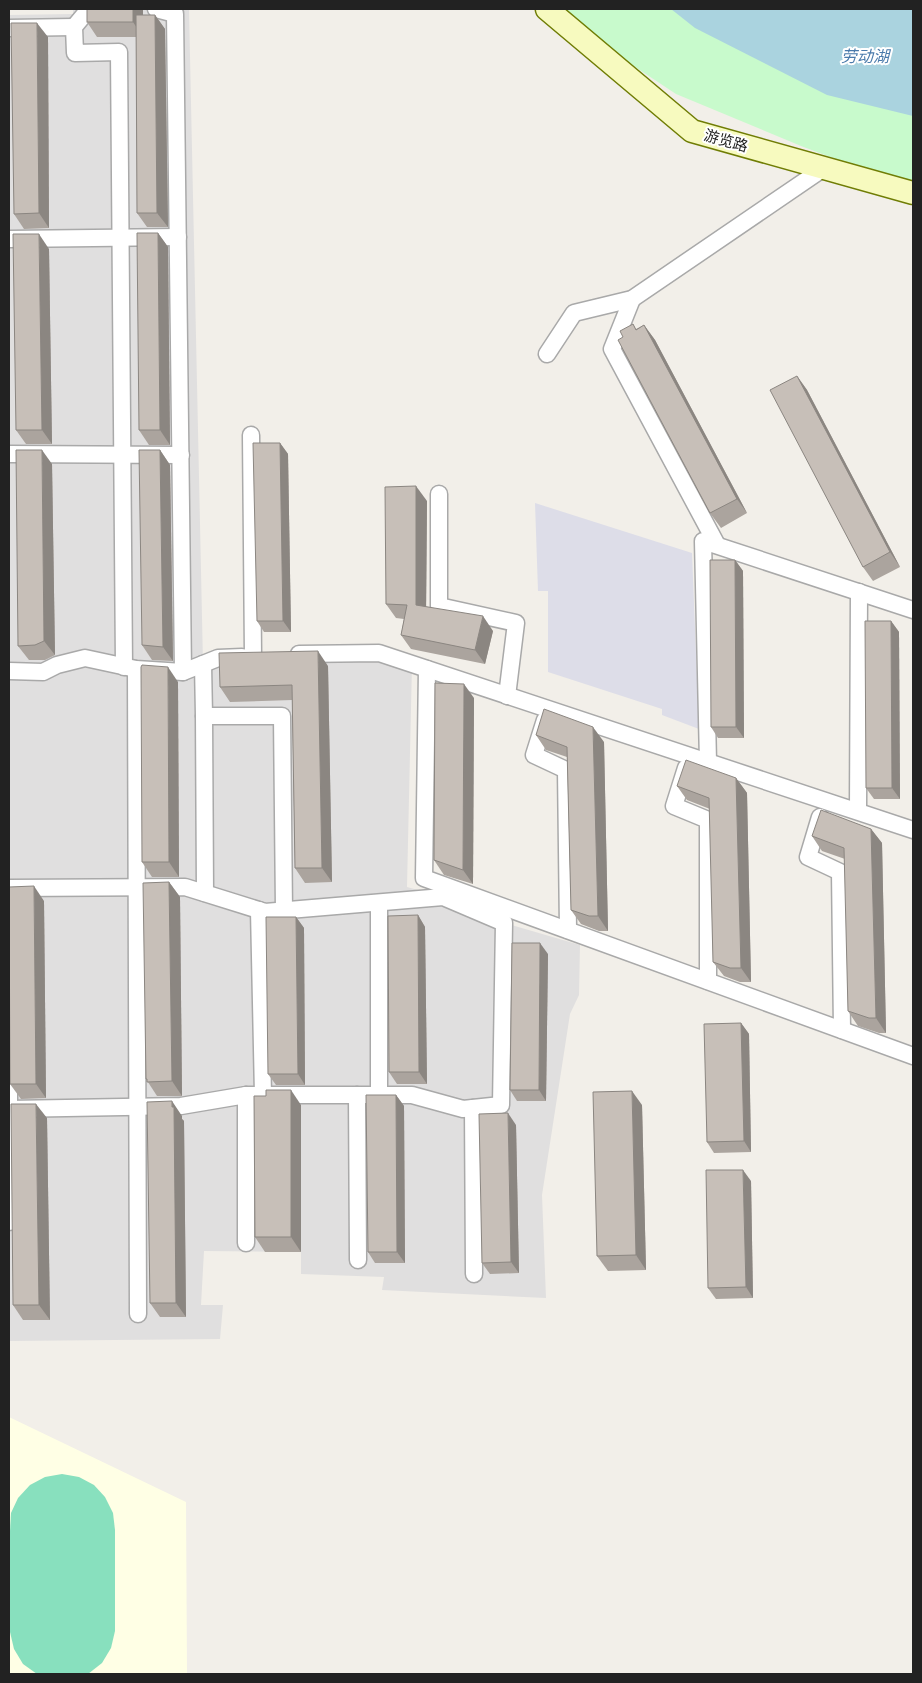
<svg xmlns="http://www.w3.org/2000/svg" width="922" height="1683" font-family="'DM Sans','Noto Sans SC',sans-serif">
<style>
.residential{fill:#e0dfdf}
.education{fill:#ffffe5}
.park{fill:#c8facc}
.pitch{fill:#88e0be}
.plaza{fill:#dddde8}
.water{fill:#aad3df}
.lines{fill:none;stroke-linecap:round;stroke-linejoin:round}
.street-casing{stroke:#a9a9a9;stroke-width:19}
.secondary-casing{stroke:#707d05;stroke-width:25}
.street{stroke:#fff;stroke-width:16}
.secondary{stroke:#f7fabf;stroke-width:22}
.wall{fill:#aba49e}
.shaded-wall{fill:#8b8681}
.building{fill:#c7bfb8;stroke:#8b8681}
.labels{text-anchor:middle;stroke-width:4;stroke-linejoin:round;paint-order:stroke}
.street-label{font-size:15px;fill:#222;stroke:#fff}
.water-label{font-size:16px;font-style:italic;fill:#4a7aab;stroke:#fff}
</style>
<rect width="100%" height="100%" fill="#f2efe9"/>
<!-- residential -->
<polygon class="residential" points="73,9 189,9 203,664 379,653 412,664 407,887 443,897 505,923 580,945 579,995 570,1014 542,1195 546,1298 382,1290 384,1277 301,1274 301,1252 204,1251 201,1305 223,1305 220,1339 9,1341 9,15 73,14"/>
<!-- education -->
<polygon class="education" points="9,1417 186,1502 187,1674 9,1674"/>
<!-- park -->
<polygon class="park" points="560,9 913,9 913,188 801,146 676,94 605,47"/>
<!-- pitch -->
<polygon class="pitch" points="62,1474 79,1477 94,1485 105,1497 113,1513 115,1530 115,1631 111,1648 102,1663 88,1674 37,1674 23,1664 14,1649 10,1632 10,1531 11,1513 18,1498 30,1485 45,1477"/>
<!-- plaza -->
<polygon class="plaza" points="535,503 692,553 699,729 662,715 662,709 548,672 548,591 538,591"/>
<!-- water -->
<polygon class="water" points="671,9 913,9 913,116 827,95 695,28"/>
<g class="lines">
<!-- street casing -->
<g class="street-casing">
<g id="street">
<polyline points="95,9 84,15 74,27 75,53 119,52 124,667"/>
<polyline points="156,9 175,14 183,672"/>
<polyline points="9,28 74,27"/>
<polyline points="9,239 178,237"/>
<polyline points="632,299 612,349 717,545"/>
<polyline points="547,354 574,313 632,299 824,168"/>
<polyline points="251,435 253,656"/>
<polyline points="9,454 181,455"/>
<polyline points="439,494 439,606 516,623 507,696"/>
<polyline points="299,654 379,653 913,830"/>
<polyline points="203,664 204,716 282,716 284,911"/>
<polyline points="136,669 138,1314"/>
<polyline points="427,669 424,878 913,1056"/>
<polyline points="9,671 43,672 57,665 85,658 136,669 183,672 218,658 242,657"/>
<polyline points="204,716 205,893"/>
<polyline points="545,720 534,755 566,770 568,930"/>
<polyline points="708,762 703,541 913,610"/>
<polyline points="686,768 674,806 708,820 708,981"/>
<polyline points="858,811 859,592"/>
<polyline points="820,817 808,857 840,872 842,1030"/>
<polyline points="9,888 185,887 265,912 443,897 504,923 501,1105 463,1109 412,1095 246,1095 181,1106 9,1109"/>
<polyline points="9,893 9,1222"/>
<polyline points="259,910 263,1095"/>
<polyline points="246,1095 246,1243"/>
<polyline points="357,1095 358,1260"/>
<polyline points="379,1095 379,903"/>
<polyline points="473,1108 474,1274"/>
</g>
</g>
<!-- secondary casing -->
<g class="secondary-casing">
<polyline id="secondary" points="547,9 692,131 913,193"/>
</g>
<!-- street -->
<use href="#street" class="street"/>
<!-- secondary -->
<use href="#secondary" class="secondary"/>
</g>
<!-- wall -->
<g class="wall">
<polygon points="143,10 143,15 155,15 165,29 168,227 147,227 137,213 136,37 97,37 87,22"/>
<polygon points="48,37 49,228 24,229 14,214"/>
<polygon points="158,233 168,247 170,445 149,445 139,430"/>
<polygon points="49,249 52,444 26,444 16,430"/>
<polygon points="633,324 636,329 644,325 655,340 747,513 721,528 710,513 623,337"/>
<polygon points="797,376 807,390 900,567 873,581 863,567"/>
<polygon points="280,443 288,454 291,632 264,632 257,621"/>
<polygon points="160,450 170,465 173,661 152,660 142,645"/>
<polygon points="52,464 55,655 45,660 29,660 18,646"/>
<polygon points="427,501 426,607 493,631 485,664 411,649 401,635 404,619 396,618 386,604"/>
<polygon points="735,560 743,571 744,738 718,738 711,727"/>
<polygon points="891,621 899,632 900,799 874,799 866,788"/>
<polygon points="328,666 332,882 305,883 295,868 292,700 230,702 220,687"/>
<polygon points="178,682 179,877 152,877 142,862"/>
<polygon points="474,698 473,884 444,875 434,860"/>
<polygon points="536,735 604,742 608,931 599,931 581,924 571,910 567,757 546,750"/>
<polygon points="736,778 747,793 751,982 740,982 724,976 713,962 710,809 687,800 677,786"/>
<polygon points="871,829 882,843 886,1033 879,1033 858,1026 848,1011 845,859 822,851 812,836"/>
<polygon points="169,882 180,897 182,1096 157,1096 146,1079"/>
<polygon points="44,901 46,1098 21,1099 10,1084"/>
<polygon points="418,915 425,927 427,1084 397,1084 389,1072"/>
<polygon points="296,917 304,928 305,1085 276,1085 268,1074"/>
<polygon points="548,954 546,1101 517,1101 510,1090"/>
<polygon points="741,1023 749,1034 751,1152 714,1153 707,1142"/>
<polygon points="396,1095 404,1106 405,1263 375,1263 368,1252"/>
<polygon points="301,1105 301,1252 265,1252 255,1237"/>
<polygon points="642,1105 646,1270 608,1271 597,1256"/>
<polygon points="182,1116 182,1119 184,1121 186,1317 160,1317 150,1303"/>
<polygon points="47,1118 50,1320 23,1320 13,1305"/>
<polygon points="516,1125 519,1273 490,1274 482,1263"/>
<polygon points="751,1181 753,1298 716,1299 708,1288"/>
</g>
<!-- shaded-wall -->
<g class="shaded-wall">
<polygon points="133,9 142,9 143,10 143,37 133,22"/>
<polygon points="155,15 165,29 168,227 157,213"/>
<polygon points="37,23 48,37 49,228 39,213"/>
<polygon points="158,233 168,247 170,445 160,430"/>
<polygon points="39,234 49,249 52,444 42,430"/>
<polygon points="644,325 655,340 747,513 737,499"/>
<polygon points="797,376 807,390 900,567 890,552"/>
<polygon points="280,443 288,454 291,632 283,621"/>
<polygon points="42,450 52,464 55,655 44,641"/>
<polygon points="160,450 170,465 173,661 163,647"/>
<polygon points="416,486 427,501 426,620 416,605"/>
<polygon points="735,560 743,571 744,738 736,727"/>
<polygon points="483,616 493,631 485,664 475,650"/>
<polygon points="891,621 899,632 900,799 892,788"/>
<polygon points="318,651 328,666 332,882 322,868"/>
<polygon points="168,667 178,682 179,877 169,862"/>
<polygon points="464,684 474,698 473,884 463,870"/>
<polygon points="593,727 604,742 608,931 598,916"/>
<polygon points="736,778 747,793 751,982 741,968"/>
<polygon points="871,829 882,843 886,1033 876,1018"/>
<polygon points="169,882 180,897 182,1096 172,1081"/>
<polygon points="34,886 44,901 46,1098 36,1084"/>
<polygon points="418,915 425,927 427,1084 419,1072"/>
<polygon points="296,917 304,928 305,1085 298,1074"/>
<polygon points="540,943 548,954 546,1101 539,1090"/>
<polygon points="741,1023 749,1034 751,1152 744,1141"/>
<polygon points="291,1090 301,1105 301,1252 291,1237"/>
<polygon points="632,1091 642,1105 646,1270 636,1255"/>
<polygon points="396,1095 404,1106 405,1263 397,1252"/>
<polygon points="172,1101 182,1116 182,1119 184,1121 186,1317 176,1303"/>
<polygon points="36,1104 47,1118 50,1320 39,1305"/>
<polygon points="508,1113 516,1125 519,1273 511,1262"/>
<polygon points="743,1170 751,1181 753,1298 746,1287"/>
</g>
<!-- building -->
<g class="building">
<rect x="87" y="9" width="46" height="13"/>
<polygon points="136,15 155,15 157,213 137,213"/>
<polygon points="11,23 37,23 39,213 14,214"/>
<polygon points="137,233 158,233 160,430 139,430"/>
<polygon points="13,234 39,234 42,430 16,430"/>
<polygon points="633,324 636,330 644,325 737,499 710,513 618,340 623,337 620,331"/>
<polygon points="797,376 890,552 863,567 770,390"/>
<polygon points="253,443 280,443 283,621 257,621"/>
<polygon points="16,450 42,450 44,641 35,645 18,646"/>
<polygon points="139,450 160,450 163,647 142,645"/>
<polygon points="416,486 416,605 483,616 475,650 401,635 407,605 386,604 385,487"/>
<polygon points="710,560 735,560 736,727 711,727"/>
<polygon points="865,621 891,621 892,788 866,788"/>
<polygon points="318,651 322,868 295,868 292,685 220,687 219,653"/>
<polygon points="142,665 168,667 169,862 142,862 141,667"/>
<polygon points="435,683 464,684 463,870 434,860"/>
<polygon points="544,709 593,727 598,916 589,916 571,910 567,747 536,735"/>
<polygon points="686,760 736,778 741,968 730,968 713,962 709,798 677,786"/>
<polygon points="821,810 871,829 876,1018 869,1018 848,1011 844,848 812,836"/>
<polygon points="169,882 172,1081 147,1082 147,1079 146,1079 143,883"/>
<polygon points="34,886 36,1084 10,1084 9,887"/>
<polygon points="418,915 419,1072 389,1072 388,916"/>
<polygon points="266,917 296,917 298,1074 268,1074"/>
<polygon points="512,943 540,943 539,1090 510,1090"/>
<polygon points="741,1023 744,1141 707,1142 704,1024"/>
<polygon points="266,1090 291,1090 291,1237 255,1237 254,1096 266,1096"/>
<polygon points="632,1091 636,1255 597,1256 593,1092"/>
<polygon points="366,1095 396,1095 397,1252 368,1252"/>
<polygon points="172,1101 172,1107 174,1107 176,1303 150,1303 147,1102"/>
<polygon points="11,1104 36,1104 39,1305 13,1305"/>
<polygon points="508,1113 511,1262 482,1263 479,1114"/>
<polygon points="706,1170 743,1170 746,1287 708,1288"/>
</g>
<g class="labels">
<!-- street labels -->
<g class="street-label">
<text transform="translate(726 141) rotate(16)" y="5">游览路</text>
</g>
<!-- water labels -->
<g class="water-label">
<text x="865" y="62">劳动湖</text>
</g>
</g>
<!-- border -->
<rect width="922" height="1683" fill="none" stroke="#222222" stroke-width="20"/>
</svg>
